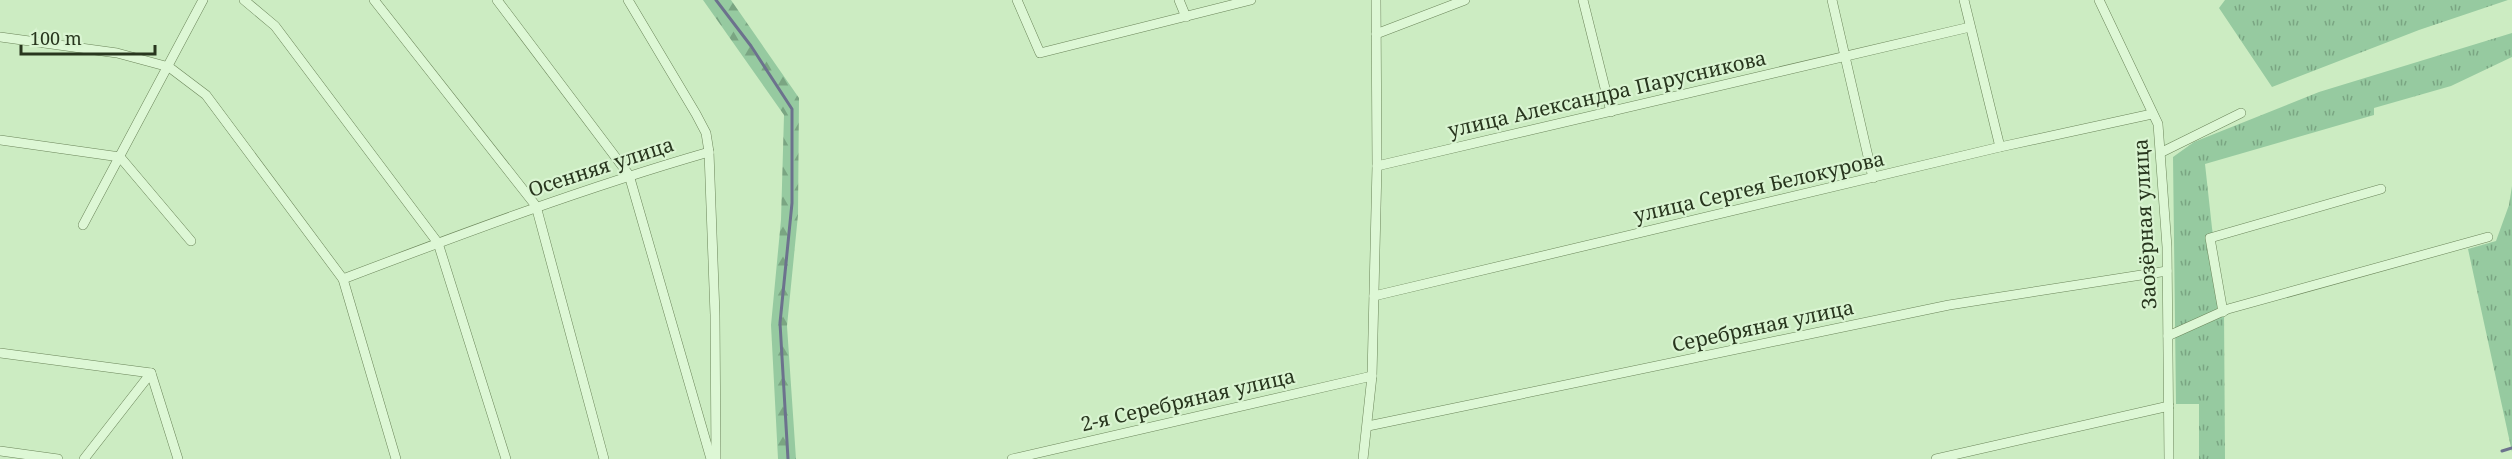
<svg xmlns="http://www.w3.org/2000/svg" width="2512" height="459" font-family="'Noto Serif',serif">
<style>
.grass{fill:url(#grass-tufts)}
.forest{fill:url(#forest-firs)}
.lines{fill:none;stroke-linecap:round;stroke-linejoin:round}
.stream{stroke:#6c728d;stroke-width:3}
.street-casing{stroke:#6b855a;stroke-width:10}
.street{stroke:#ddf7d5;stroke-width:9}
.labels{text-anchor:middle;stroke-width:4.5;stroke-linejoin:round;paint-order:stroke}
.street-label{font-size:20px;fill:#28361e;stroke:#d9f4d1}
</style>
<defs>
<pattern id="grass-tufts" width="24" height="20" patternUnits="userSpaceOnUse" patternTransform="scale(1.5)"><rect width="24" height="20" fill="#96caa0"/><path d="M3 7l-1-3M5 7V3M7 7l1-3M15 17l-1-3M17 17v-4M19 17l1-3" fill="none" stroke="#7aa582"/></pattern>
<pattern id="forest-firs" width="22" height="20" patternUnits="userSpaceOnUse" patternTransform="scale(1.5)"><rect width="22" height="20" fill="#96caa0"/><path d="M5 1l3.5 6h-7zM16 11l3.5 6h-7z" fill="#7aa582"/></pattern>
</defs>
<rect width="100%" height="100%" fill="#ccecc2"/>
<!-- grass -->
<g class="grass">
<polygon points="2225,0 2508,0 2419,30 2272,87 2219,8"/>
<polygon points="2512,33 2512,57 2451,86 2374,108 2374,115 2205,164 2212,228 2224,309 2225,459 2199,459 2199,404 2176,404 2173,157 2194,142 2319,92"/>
<polygon points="2512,186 2512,452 2468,249 2496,241 2509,205"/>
</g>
<!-- forest -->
<polygon class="forest" points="703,0 731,0 799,98 798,215 787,326 796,459 778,459 771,325 781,220 784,115"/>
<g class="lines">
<!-- stream -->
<g class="stream">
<polyline points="716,0 751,46 792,109 792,203 780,323 788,459"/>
<polyline points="2502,451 2512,448"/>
</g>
<!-- street casing -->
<g class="street-casing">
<g id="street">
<polyline points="244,0 275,26 438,243 506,459"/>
<polyline points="374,0 536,206 604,459"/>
<polyline points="497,0 629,175 711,459"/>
<polyline points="1017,0 1040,53 1251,0"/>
<polyline points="1179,0 1186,17"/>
<polyline points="1583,0 1611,112"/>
<polyline points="1832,0 1873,178"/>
<polyline points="1964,0 2000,147"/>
<polyline points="2099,0 2158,124 2167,247 2169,459"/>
<polyline points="1376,34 1465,0"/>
<polyline points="0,37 117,53 169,67 206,95 343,279 396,459"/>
<polyline points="0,140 120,157 191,241"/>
<polyline points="709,152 715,315 716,459"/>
<polyline points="2162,152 2241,113"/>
<polyline points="1377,166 1970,27"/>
<polyline points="83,225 203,0"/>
<path d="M 343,279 C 464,233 584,188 709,152 L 706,133 L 696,114 L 628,0"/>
<polyline points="1374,296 2000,147 2152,114"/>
<polyline points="2223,312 2210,238 2381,189"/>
<polyline points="2168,336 2228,309 2488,237"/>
<polyline points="0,353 151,373"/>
<polyline points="1368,426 1949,305 2167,271"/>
<polyline points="0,451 58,459"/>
<polyline points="84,459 151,373 178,459"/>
<polyline points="1012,459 1372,376"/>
<polyline points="1363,459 1372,376 1377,166 1376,0"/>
<polyline points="1936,459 2169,406"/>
</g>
</g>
<!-- street -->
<use href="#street" class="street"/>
</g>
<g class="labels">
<!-- street labels -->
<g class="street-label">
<text transform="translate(1607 94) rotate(-13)" y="7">улица Александра Парусникова</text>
<text transform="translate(601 167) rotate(-18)" y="7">Осенняя улица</text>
<text transform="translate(1759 187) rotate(-13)" y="7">улица Сергея Белокурова</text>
<text transform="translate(2145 224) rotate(-93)" y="7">Заозёрная улица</text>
<text transform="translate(1763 326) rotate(-12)" y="7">Серебряная улица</text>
<text transform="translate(1188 400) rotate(-13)" y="7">2-я Серебряная улица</text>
</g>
</g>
<!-- scale -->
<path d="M21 45v9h134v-9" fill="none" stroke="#28361e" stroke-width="3"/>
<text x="30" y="45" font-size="18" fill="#28361e" stroke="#d9f4d1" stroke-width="4.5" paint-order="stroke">100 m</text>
</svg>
